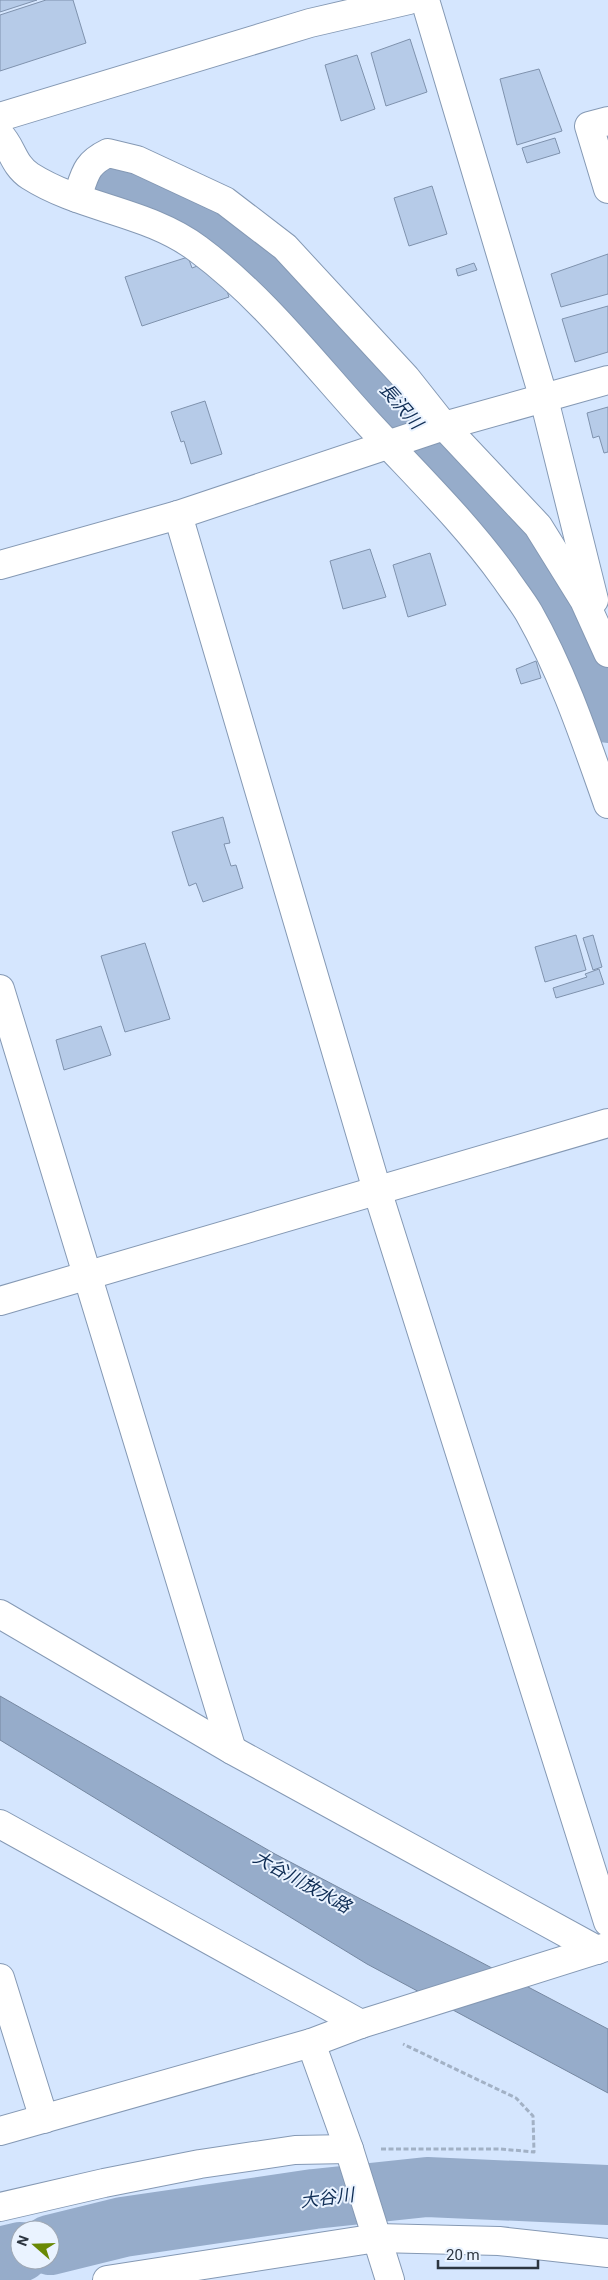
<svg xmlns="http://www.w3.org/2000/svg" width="608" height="2280" font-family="Roboto,'Noto Sans JP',sans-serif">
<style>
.water{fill:#96acca;stroke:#7688a1}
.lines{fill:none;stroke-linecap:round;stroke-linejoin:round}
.river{stroke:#96acca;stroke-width:60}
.building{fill:#b6cbe8;stroke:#7f92ad}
.minor-casing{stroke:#8599b4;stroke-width:30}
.tertiary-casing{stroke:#8599b4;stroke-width:30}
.path{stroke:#a2b1c5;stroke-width:3;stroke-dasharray:5 2.5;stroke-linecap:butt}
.minor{stroke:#fff;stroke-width:28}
.tertiary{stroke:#fff;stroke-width:28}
.labels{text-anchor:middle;stroke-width:4;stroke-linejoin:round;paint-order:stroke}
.water-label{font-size:18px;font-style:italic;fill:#0f2d55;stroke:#eaf3ff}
</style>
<rect width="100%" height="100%" fill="#d5e6fe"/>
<!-- water -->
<g class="water">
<polygon points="0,1696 275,1854 608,2029 608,2093 367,1964 0,1740"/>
<path d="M 608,2168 L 608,2202 L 555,2188 C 582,2189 590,2192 608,2168 Z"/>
</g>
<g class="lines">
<!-- river -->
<g class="river">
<polyline points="115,173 172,196 241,241 301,291 449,460 508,522 550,584 583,650 608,713"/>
<polyline points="50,2245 123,2227 314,2199 427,2187 608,2195"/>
<polyline points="0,2257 20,2252"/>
</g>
</g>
<!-- building -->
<g class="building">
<polygon points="0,0 37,0 0,12"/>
<polygon points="46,0 73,0 86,43 0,71 0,15"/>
<polygon points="410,39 427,92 386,106 371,53"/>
<polygon points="357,55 375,109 341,121 325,65"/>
<polygon points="539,69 562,131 517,145 500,79"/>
<polygon points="555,138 560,153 527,163 522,148"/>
<polygon points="432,186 447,234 409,246 394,198"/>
<polygon points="608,254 608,294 561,307 551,274"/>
<polygon points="188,257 192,268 200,265 225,285 229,297 142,326 125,277"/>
<polygon points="474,263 477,270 458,276 456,269"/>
<polygon points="608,306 608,352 575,362 562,319"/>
<polygon points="205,401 222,454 191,464 184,441 181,442 171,412"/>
<polygon points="608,407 608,452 604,453 599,436 593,438 587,413"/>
<polygon points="370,549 386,597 343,609 330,561"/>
<polygon points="430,553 446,605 408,617 393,565"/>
<polygon points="536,661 541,678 521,684 516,669"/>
<polygon points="223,817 230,843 224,844 231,866 236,865 243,888 203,902 196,883 189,886 172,832"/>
<polygon points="576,935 586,970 545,982 535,947"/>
<polygon points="593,935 602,967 593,970 583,938"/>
<polygon points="145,943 170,1019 125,1032 101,956"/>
<polygon points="599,969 604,984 556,998 553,988 587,977 585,974"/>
<polygon points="101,1026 111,1055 64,1070 56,1040"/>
</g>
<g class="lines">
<!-- minor casing -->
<g class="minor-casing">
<g id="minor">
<polyline points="425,0 544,399 594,600"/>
<polyline points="608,121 589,126 608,189"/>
<path d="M 0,135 C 12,147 13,165 30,176 C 82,209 147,211 198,249 C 264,298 313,363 368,423 C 415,474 465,522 505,578 C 513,590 522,601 529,613 C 563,673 585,739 608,804"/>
<path d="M 77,198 C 85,175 85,164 108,153 L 137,160 L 225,201 L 285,247 L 406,378 L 444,426 L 538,526 L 584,600 L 608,653"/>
<polyline points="178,515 377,1190 608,1922"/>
<polyline points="0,565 178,515 444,426 608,380"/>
<polyline points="0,989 232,1750"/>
<polyline points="0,1824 361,2024"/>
<polyline points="0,1978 44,2119"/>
<polyline points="311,2043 349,2149 390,2280"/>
<polyline points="0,2207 104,2183 200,2164 295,2150 349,2149"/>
<polyline points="107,2280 377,2238 499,2241 608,2253"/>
</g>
</g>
<!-- tertiary casing -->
<g class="tertiary-casing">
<g id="tertiary">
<polyline points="0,117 310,23 409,0"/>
<polyline points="0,1301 608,1123"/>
<polyline points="0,1614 232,1750 597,1950"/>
<polyline points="0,2131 311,2043 361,2024 606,1947"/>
</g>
</g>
<!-- path -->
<polyline class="path" points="381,2149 501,2149 534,2152 533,2116 516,2098 403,2044"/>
<!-- minor -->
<use href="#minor" class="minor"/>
<!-- tertiary -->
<use href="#tertiary" class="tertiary"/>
</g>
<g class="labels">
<!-- water labels -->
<g class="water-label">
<text transform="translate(401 406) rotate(49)" y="6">長沢川</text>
<text transform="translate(302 1882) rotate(29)" y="6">大谷川放水路</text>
<text transform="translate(327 2198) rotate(-7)" y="6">大谷川</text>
</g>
</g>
<!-- north arrow -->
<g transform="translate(35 2245) rotate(290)"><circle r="24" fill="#eaf3ff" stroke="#9ea7b3"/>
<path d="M0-4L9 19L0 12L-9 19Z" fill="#698905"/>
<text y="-8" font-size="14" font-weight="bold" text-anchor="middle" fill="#2c3540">N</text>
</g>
<!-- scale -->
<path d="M438 2260v8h100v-8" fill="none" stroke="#2c3540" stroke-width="2.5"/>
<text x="446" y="2260" font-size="15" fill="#2c3540" stroke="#eaf3ff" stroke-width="4" paint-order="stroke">20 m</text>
</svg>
